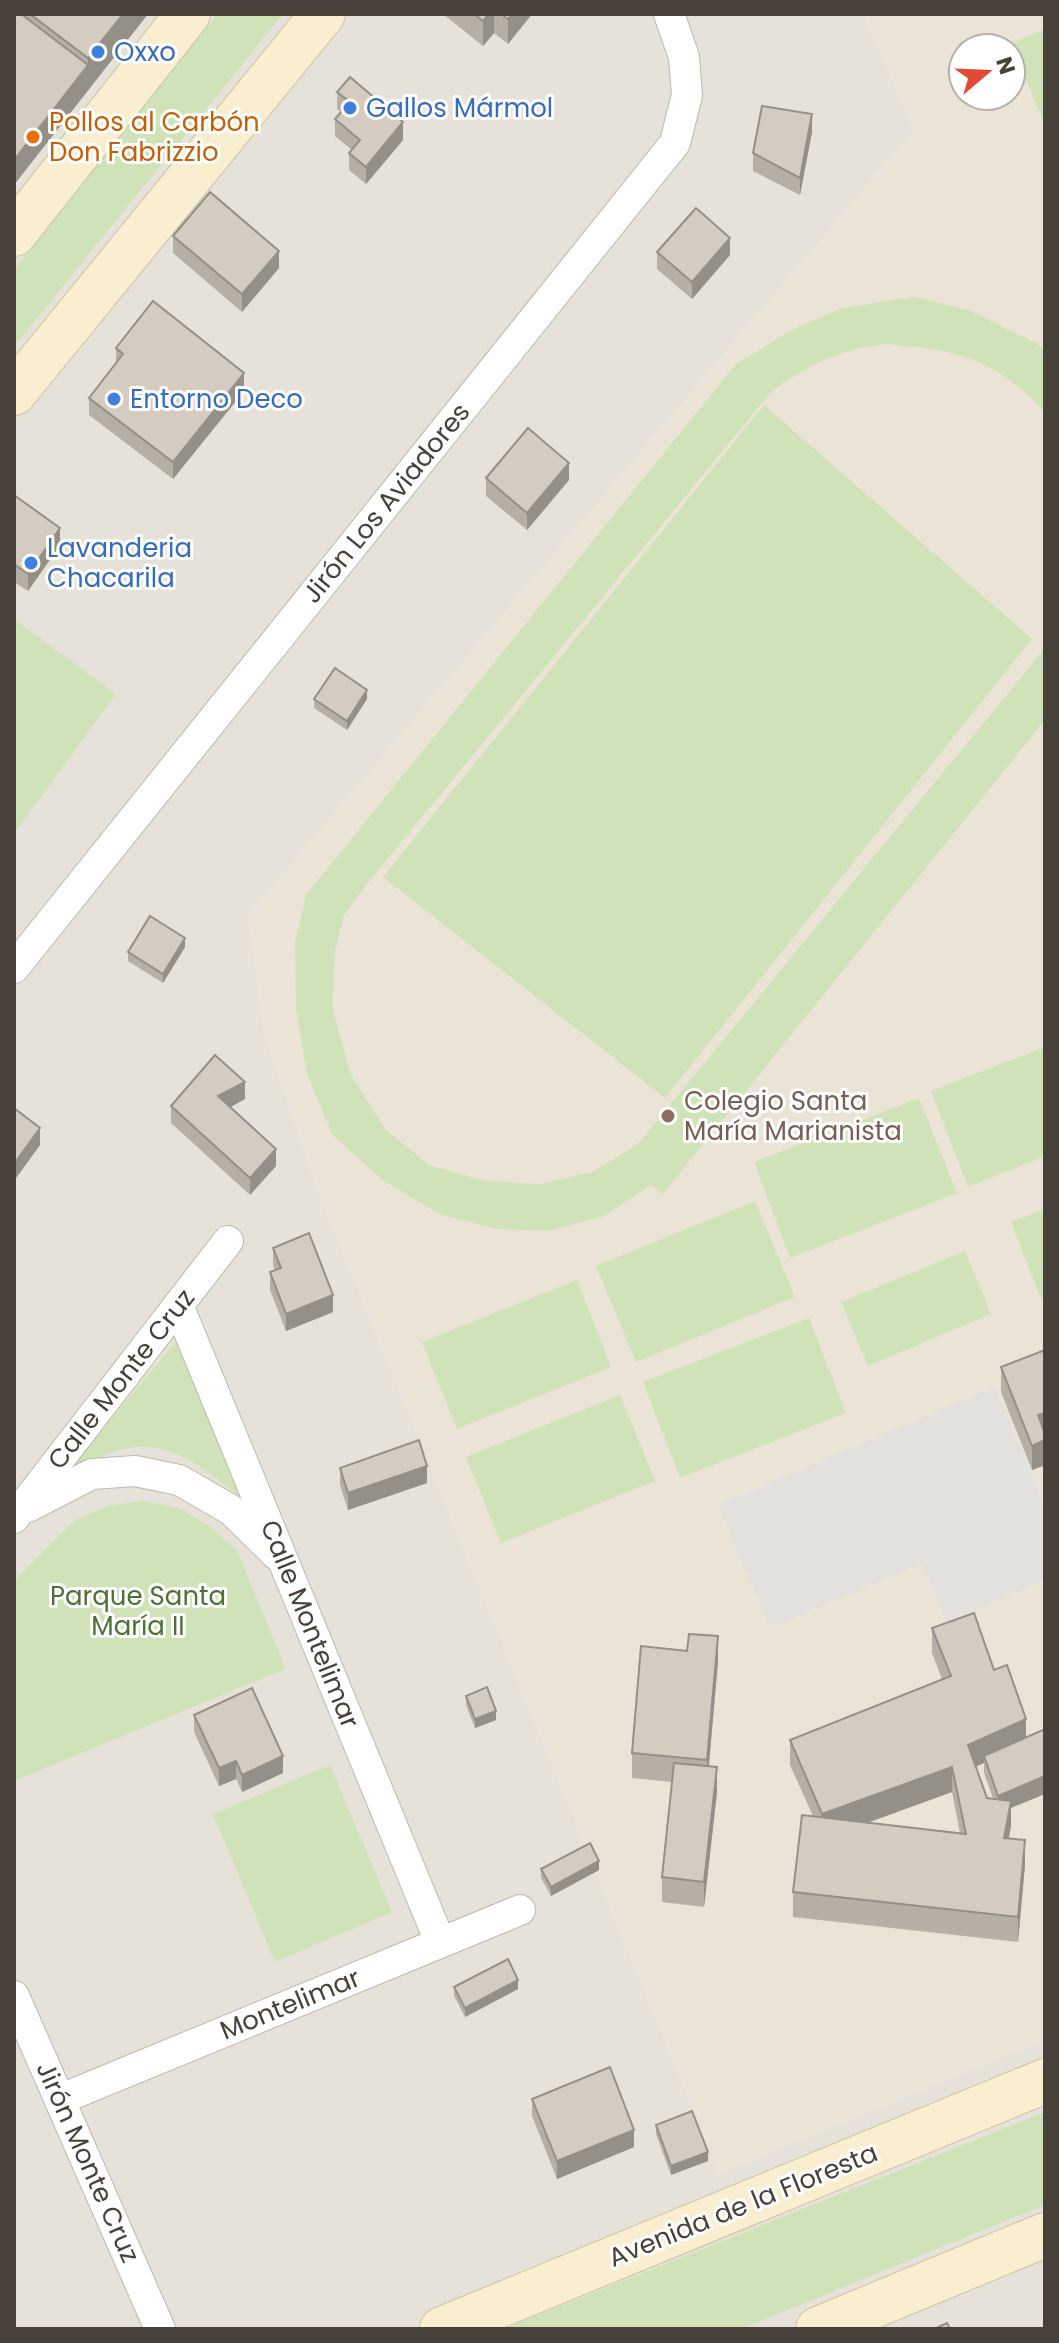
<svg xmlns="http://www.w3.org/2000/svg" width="1059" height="2343" font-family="Poppins,sans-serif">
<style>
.residential{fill:#e7e2d9;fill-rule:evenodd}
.education{fill:#ebe4d6;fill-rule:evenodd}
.green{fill:#d0e3b8}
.parking{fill:#e2e1de}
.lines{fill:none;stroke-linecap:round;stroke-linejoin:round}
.street-casing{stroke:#beb8ae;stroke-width:32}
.secondary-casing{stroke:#cdc19f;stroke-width:46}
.street{stroke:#fff;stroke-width:30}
.secondary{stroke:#f9eecf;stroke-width:44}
.wall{fill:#b6afa6;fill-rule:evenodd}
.shaded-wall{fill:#948f87}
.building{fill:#d4ccc1;stroke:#948f87;stroke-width:2}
.shop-dot{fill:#3f7fe0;stroke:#fff;stroke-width:3}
.food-dot{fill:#e8710a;stroke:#fff;stroke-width:3}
.education-dot{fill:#8d6e63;stroke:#fff;stroke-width:3}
.labels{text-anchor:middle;stroke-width:6;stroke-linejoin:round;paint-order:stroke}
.shop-label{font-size:26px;fill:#366cbe;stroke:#fff;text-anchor:start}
.food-label{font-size:26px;fill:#c56008;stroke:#fff;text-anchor:start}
.street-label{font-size:26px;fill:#474139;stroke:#fff}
.education-label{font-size:26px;fill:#785e54;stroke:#fff;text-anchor:start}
.park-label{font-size:26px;fill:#4c7233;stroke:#fff}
</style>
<rect width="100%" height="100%" fill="#f3f0ea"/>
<!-- residential -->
<path class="residential" d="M 14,14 L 1045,14 L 1045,2329 L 14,2329 ZM 963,48 L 1011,48 L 1011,96 L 963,96 Z"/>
<!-- education -->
<path class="education" d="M 863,14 L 1045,14 L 1045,2040 L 719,2174 L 321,1200 L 263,1032 L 248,915 L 914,130 ZM 963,48 L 1011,48 L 1011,96 L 963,96 Z"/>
<!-- green -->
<g class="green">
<polygon points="217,14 283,14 14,347 14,269"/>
<polygon points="1045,29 1045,126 1011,43"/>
<path d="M 915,297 L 969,310 L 1038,344 L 1045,352 L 1045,413 C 1009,371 968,351 913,347 C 901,346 887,343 876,345 C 837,351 802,368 771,392 L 367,884 L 344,915 L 335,952 L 332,1006 L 351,1075 L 386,1130 L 429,1165 L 485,1181 L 541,1184 L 592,1172 L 638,1144 L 1045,648 L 1045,720 L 663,1194 L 651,1185 L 604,1216 L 549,1231 L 497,1229 L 439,1214 L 382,1180 L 332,1134 L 307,1074 L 296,1008 L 295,942 L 306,895 L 736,364 L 792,330 L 842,308 Z"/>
<polygon points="764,405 1032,639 665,1098 383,877"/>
<polygon points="14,619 116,694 14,834"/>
<polygon points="1045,1047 1045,1156 968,1187 931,1091"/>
<polygon points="919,1098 957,1193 790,1258 754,1162"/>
<polygon points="755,1201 795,1297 636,1362 596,1266"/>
<polygon points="1045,1209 1045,1297 1041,1299 1011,1222"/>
<polygon points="965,1251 991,1314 868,1366 841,1302"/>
<polygon points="577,1280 611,1367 457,1429 422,1342"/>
<polygon points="809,1318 846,1413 680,1478 643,1382"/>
<path d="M 179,1338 L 250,1506 C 213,1476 175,1437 123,1449 C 105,1454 87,1463 69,1469 Z"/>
<polygon points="620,1395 655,1481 501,1543 466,1457"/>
<polygon points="143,1501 176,1507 208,1525 237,1550 286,1669 14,1781 14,1581 74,1521 107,1506"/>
<polygon points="330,1765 392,1912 275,1962 213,1814"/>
<polygon points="1045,2112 1045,2205 741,2329 503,2329"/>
</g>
<!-- parking -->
<polygon class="parking" points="995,1387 1045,1506 1045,1580 947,1622 922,1563 770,1628 718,1505"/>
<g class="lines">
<!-- street casing -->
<g class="street-casing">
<g id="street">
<polyline points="14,968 675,143 687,95 684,57 669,14"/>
<polyline points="178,1305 440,1942"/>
<polyline points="28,1507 92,1474 135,1471 179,1480 231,1510 277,1555"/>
<polyline points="14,1518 228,1241"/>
<polyline points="14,1996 160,2329"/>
<polyline points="61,2099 520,1910"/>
</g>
</g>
<!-- secondary casing -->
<g class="secondary-casing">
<g id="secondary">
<polyline points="14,234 188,14"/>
<polyline points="14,393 323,14"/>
<polyline points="442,2329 1045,2081"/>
<polyline points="818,2329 1045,2235"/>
</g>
</g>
<!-- street -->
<use href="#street" class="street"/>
<!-- secondary -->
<use href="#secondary" class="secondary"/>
</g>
<!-- wall -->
<g class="wall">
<polygon points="14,14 148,14 88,89"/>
<polygon points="443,14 532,14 508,44 494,33 483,46"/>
<polygon points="337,92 403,140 366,184 349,170 349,153 352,150 335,136 335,119 341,112 337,109"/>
<polygon points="812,132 800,195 753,171 753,153"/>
<polygon points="173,236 279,268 242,312 173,253"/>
<polygon points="657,252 730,255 692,299 657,269"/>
<polygon points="116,348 244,391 173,479 89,415 89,398 116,363"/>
<polygon points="486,478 569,480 527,530 486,496"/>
<polygon points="14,495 60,545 28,591 14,582"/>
<polygon points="314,699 367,699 347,730 314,708"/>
<polygon points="185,947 163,983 128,961 128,952"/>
<polygon points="245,1099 230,1107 276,1166 250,1195 171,1123 171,1106"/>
<polygon points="273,1248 333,1312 286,1331 270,1290 270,1272 275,1270 273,1265"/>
<polygon points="1045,1350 1045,1465 1032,1470 1001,1392 1001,1367"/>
<polygon points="340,1468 427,1483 348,1510 340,1485"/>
<polygon points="1045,1476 1045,1504 1044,1502 1044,1477"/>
<path d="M 932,1628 L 1011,1808 L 1011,1826 L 1008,1838 L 1025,1865 L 1018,1942 L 793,1917 L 793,1892 L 813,1816 L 790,1765 L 790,1740 L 942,1679 L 932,1653 ZM 984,1763 L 984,1773 L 993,1798 L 987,1798 L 976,1766 ZM 952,1792 L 960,1833 L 867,1823 Z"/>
<polygon points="718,1661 709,1766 717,1792 704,1907 662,1902 662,1877 672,1782 632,1778 632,1753"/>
<polygon points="466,1696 496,1720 475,1728 466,1705"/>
<polygon points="194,1715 283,1773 242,1792 236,1779 219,1786 194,1732"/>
<polygon points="541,1869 599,1870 551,1896 541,1878"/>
<polygon points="454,1987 518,1989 465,2017 454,1996"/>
<polygon points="532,2099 634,2147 557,2179 532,2116"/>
<polygon points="656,2125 708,2161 671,2175 656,2134"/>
</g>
<!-- shaded-wall -->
<g class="shaded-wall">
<polygon points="123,14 148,14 14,185 14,160 88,65 88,58"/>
<polygon points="489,14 494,14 494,33 483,46 483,21"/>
<polygon points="512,14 532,14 508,44 508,19"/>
<polygon points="812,114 812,132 800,195 800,178"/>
<polygon points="403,122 403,140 366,184 366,167"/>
<polygon points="730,238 730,255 692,299 692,282"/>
<polygon points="279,251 279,268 242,312 242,294"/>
<polygon points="244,373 244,391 173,479 173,462"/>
<polygon points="569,463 569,480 527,530 527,513"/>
<polygon points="60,528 60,545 28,591 28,574"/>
<polygon points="367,690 367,699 347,730 347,721"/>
<polygon points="185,938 185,947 163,983 163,974"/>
<polygon points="245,1082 245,1099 218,1114 218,1096"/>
<polygon points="40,1128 40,1145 14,1181 14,1164"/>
<polygon points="276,1149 276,1166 250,1195 250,1178"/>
<polygon points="333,1295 333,1312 286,1331 286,1314"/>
<polygon points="1045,1413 1045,1437 1038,1415"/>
<polygon points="1045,1440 1045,1465 1032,1470 1032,1446"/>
<polygon points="427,1466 427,1483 348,1510 348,1493"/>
<polygon points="718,1636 718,1661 707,1785 707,1760"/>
<polygon points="496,1711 496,1720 475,1728 475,1719"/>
<polygon points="1026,1719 1026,1743 984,1756 984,1763 968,1770 968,1745"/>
<polygon points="283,1756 283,1773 242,1792 242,1775"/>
<polygon points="236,1761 236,1779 219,1786 219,1768"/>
<polygon points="717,1767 717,1792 704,1907 704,1882"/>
<polygon points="952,1767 952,1792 822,1839 822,1814"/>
<polygon points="1045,1776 1045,1794 1011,1808 1011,1826 1004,1863 998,1813 998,1796"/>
<polygon points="1025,1840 1025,1865 1018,1942 1018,1917"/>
<polygon points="599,1861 599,1870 551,1896 551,1887"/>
<polygon points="518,1980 518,1989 465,2017 465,2008"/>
<polygon points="634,2130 634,2147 557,2179 557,2161"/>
<polygon points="708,2152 708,2161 671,2175 671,2166"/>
</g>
<!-- building -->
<g class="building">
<polygon points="14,14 21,14 88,65 14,160"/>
<polygon points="30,14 123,14 88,58"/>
<polygon points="474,14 489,14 483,21"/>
<polygon points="501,14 512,14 508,19"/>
<polygon points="350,77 403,122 366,167 349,153 360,140 335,119 350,102 337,92"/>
<polygon points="762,106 812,114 800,178 753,153"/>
<polygon points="210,192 279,251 242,294 173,236"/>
<polygon points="696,208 730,238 692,282 657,252"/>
<polygon points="153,301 244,373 173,462 89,398 123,354 116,348"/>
<polygon points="528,428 569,463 527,513 486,478"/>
<polygon points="14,495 60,528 28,574 14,564"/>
<polygon points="335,668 367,690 347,721 314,699"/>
<polygon points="150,916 185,938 163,974 128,952"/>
<polygon points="215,1055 245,1082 218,1096 276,1149 250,1178 171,1106"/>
<polygon points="14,1108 40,1128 14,1164"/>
<polygon points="309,1233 333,1295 286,1314 270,1272 281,1268 273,1248"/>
<polygon points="1045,1350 1045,1413 1038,1415 1045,1434 1045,1440 1032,1446 1001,1367"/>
<polygon points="419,1440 427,1466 348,1493 340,1468"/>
<polygon points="974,1613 994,1670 1007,1665 1026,1719 968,1745 987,1798 1011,1801 1004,1838 1025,1840 1018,1917 793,1892 802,1815 966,1834 952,1767 822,1814 790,1740 951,1676 932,1628"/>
<polygon points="689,1634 718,1636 707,1760 632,1753 641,1646 687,1651"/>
<polygon points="487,1687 496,1711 475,1719 466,1696"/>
<polygon points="252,1688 283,1756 242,1775 236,1761 219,1768 194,1715"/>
<polygon points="1045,1729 1045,1776 998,1796 984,1756"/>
<polygon points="674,1763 717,1767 704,1882 662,1877"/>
<polygon points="590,1843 599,1861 551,1887 541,1869"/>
<polygon points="508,1959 518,1980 465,2008 454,1987"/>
<polygon points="610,2067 634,2130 557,2161 532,2099"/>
<polygon points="692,2111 708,2152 671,2166 656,2125"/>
<polygon points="947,2323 950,2329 934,2329"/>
</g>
<!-- markers -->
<g class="shop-dot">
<circle cx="98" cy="52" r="8"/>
<circle cx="350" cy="108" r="8"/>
<circle cx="114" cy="399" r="8"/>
<circle cx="31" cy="563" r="8"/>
</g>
<circle class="food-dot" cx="33" cy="137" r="8"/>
<circle class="education-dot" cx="668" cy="1116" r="8"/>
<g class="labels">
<!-- shop labels -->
<g class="shop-label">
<text x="114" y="61">Oxxo</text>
<text x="366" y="117">Gallos Mármol</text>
<text x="130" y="408">Entorno Deco</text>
<text x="47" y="557">Lavanderia<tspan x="47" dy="30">Chacarila</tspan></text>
</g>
<!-- food labels -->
<g class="food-label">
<text x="49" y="131">Pollos al Carbón<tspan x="49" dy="30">Don Fabrizzio</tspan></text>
</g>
<!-- street labels -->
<g class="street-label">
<text transform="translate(386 503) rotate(-51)" y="9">Jirón Los Aviadores</text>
<text transform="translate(121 1379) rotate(-52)" y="9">Calle Monte Cruz</text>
<text transform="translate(310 1624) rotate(68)" y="9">Calle Montelimar</text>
<text transform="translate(290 2004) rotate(-22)" y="9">Montelimar</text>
<text transform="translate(88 2162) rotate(66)" y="9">Jirón Monte Cruz</text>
<text transform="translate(743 2205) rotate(-22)" y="9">Avenida de la Floresta</text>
</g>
<!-- education labels -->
<g class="education-label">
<text x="684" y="1110">Colegio Santa<tspan x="684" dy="30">María Marianista</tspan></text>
</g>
<!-- park labels -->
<g class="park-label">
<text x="138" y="1605">Parque Santa<tspan x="138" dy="30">María II</tspan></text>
</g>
</g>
<!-- border -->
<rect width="1059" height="2343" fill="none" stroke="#474139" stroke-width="32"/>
<!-- north arrow -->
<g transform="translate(987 72) rotate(71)"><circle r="38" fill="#ffffff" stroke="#b5b3b0" stroke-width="2"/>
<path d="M0-6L14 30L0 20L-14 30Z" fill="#e14a33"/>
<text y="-12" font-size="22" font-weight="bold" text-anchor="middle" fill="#474139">N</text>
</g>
</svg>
